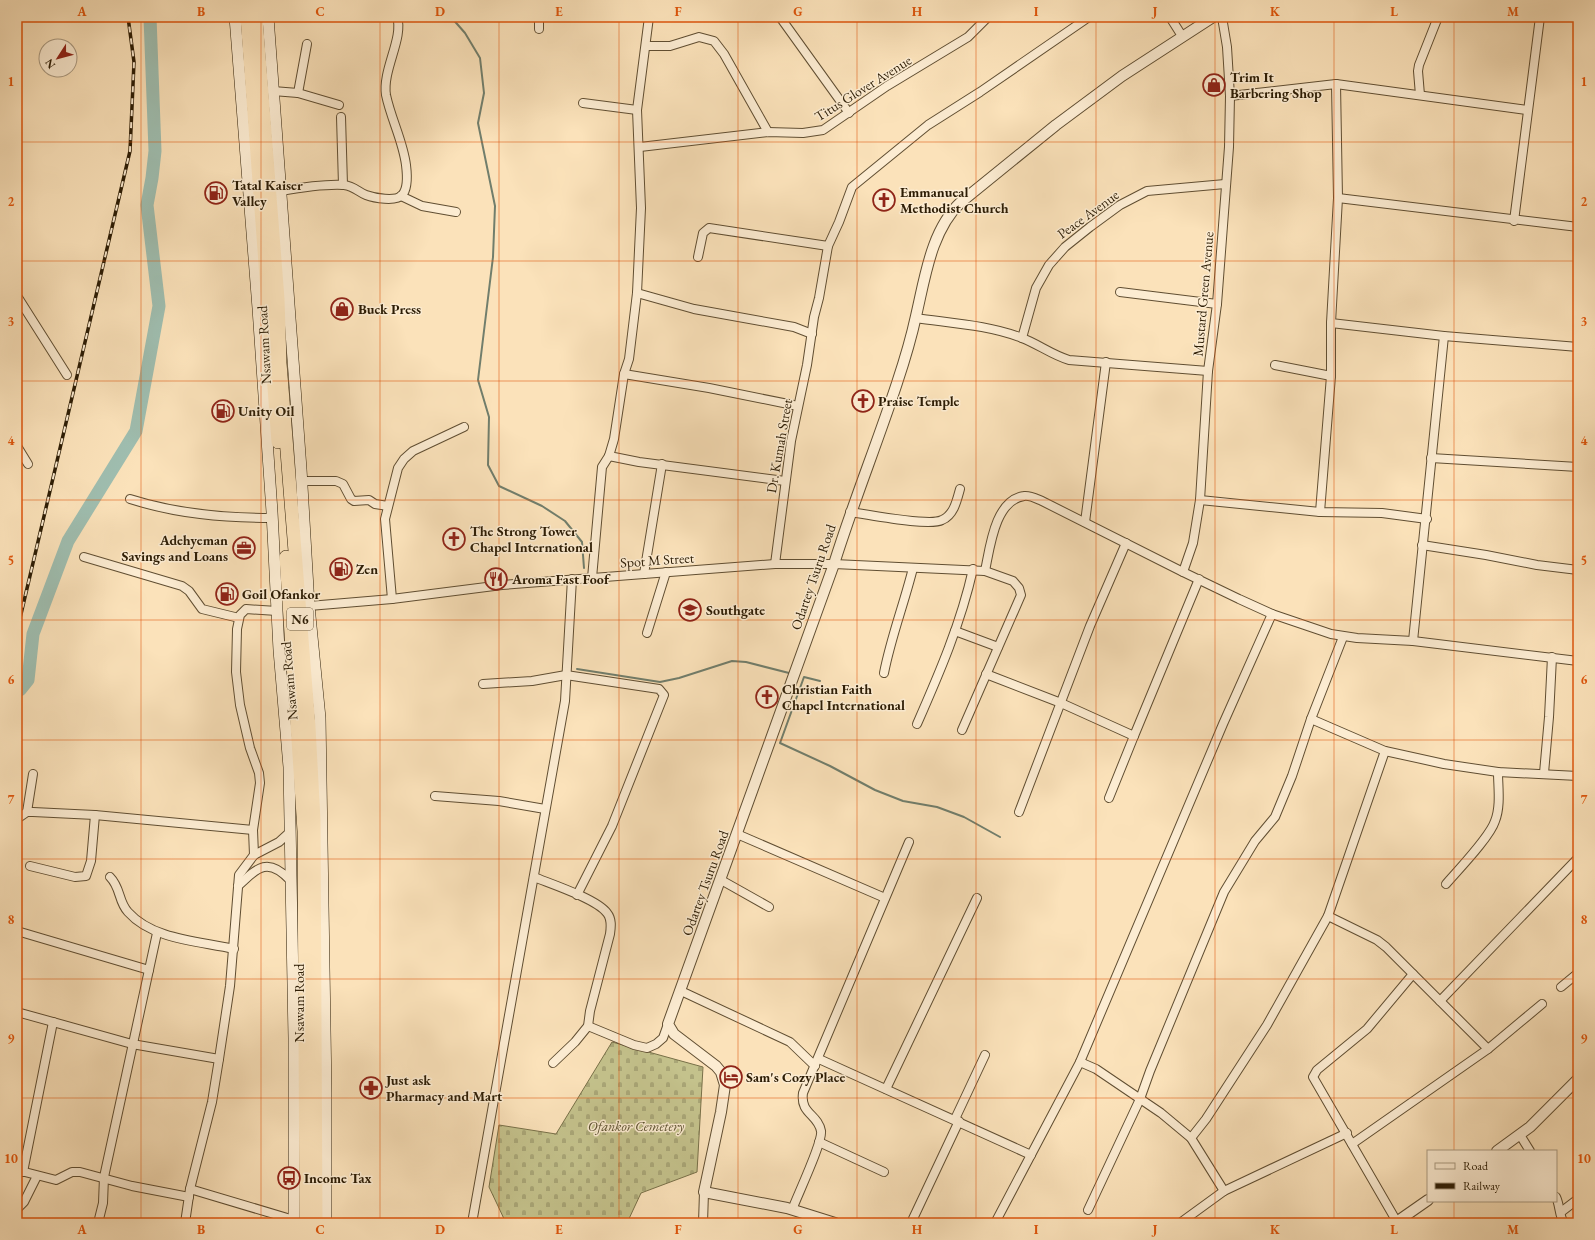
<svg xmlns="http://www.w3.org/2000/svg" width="1595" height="1240" font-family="'EB Garamond',serif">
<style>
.cemetery{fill:url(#cemetery-stones);stroke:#787048}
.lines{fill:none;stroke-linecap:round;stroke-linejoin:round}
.stream{stroke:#717e6c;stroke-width:2}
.river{stroke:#9fbeb0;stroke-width:13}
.minor-casing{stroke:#604e32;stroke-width:10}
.tertiary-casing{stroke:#604e32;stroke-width:12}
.secondary-casing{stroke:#2d1d05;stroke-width:12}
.trunk-casing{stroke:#2d1d05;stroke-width:14}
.minor{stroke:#fcecd2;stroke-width:8}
.tertiary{stroke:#fcecd2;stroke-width:10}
.secondary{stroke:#fcecd2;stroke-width:11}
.trunk{stroke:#fbe2ba;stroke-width:13}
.rail-casing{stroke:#2d1d05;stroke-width:3.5}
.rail{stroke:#fcecd2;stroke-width:2;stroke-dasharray:6;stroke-linecap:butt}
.grid{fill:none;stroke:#df560c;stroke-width:1;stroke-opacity:0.55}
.labels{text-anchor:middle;stroke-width:3;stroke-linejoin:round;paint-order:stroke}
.shield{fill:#fcecd2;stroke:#6b5b42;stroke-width:1}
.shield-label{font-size:13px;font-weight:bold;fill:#2d1d05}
.poi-label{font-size:14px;font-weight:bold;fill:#2d1d05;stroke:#fcecd2;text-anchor:start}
.street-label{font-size:14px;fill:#2d1d05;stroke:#fcecd2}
.park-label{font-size:14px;font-style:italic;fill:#5a4f2e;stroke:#fcecd2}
.neatline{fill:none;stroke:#df560c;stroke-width:1.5}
.grid-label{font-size:13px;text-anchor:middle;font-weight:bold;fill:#df560c}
</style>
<defs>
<pattern id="cemetery-stones" width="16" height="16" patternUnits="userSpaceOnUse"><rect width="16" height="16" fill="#c4c28c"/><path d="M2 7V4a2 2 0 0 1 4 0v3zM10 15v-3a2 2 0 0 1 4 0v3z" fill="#a9a677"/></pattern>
</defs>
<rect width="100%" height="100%" fill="#fbe2ba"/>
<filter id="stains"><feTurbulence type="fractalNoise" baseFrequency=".005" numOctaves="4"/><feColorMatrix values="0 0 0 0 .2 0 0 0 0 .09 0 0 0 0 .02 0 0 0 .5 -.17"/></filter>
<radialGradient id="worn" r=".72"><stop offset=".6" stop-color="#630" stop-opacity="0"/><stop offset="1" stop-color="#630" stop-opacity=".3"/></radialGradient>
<!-- cemetery -->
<polygon class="cemetery" points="612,1042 703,1067 697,1172 641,1193 627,1223 506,1223 489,1187 499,1125 556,1134"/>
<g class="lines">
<!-- stream -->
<g class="stream">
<polyline points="451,17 465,33 480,58 484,93 478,123 495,206 493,257 478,380 489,417 488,465 499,486 542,506 565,521 582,542 584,568"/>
<polyline points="577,669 660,682 679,678 732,661 746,662 789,673"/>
<polyline points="820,681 804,677 780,743 830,766 875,790 903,801 937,807 964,817 1000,837"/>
</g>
<!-- river -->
<polyline class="river" points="17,690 20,690 28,680 33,634 68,541 136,431 159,306 147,205 152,178 155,151 150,17"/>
<!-- minor casing -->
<g class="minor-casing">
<g id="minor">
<polyline points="539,17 539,29"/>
<polyline points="649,17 637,110 641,208 637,293 629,359 624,374 614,439 609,456 639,462 785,481"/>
<polyline points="780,17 849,113"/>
<polyline points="1170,17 1182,36"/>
<polyline points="646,46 670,46 699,37 714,41 724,54 768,132"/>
<polyline points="1336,84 1527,110"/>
<polyline points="273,91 298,93 339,105"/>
<polyline points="298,93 307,44"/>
<polyline points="1420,95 1418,71 1419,65 1438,17"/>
<polyline points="1230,96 1336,84 1338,198 1331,323 1331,376 1320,512"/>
<polyline points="583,103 637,110"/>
<polyline points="341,117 343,185"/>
<polyline points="640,147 768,132 803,133 823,130 887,86 968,37 988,17"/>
<path d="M 281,191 C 298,188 327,184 344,185 C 354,186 358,192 366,195 C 374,198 396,202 402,195 C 408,189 407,173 406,165 C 403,141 391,119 386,95 C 382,70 404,38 397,17"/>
<polyline points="401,196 422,206 456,212"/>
<polyline points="1338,198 1578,227"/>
<polyline points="1514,221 1540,17"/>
<polyline points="698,257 703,233 709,228 828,246"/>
<polyline points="1120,292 1217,304"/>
<polyline points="637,293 694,309 794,327 812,334"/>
<polyline points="17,296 67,375"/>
<path d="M 916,318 C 950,323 989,325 1022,338 C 1038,344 1052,355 1069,360 L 1208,371"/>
<polyline points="1331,323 1444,336 1578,347"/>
<polyline points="1022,338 1036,288 1049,265 1065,247 1090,227 1120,205 1147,191 1225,184"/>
<polyline points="1275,365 1331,376"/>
<polyline points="624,374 709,388 798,406"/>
<polyline points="17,446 28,464"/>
<polyline points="1431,458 1578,467"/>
<polyline points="302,481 336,481 343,484 351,499 354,501 369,500 375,504 388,506"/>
<path d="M 130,499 C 177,514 223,518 272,518"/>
<polyline points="1200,500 1320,512 1382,513 1427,519"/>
<path d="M 850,512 C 867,514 929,527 942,520 C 954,515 957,500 960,489"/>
<polyline points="1085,522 1106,362"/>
<polyline points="1422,545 1486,555 1537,565 1578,570"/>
<polyline points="84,557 182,586 189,591 202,609 239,618"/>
<polyline points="775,564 791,441 807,365 814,317 819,298 828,246 839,222 852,187 928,125 980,92 1089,17"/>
<path d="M 985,571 C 990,547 995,500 1024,496 C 1030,495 1037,499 1042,501 L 1183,572 L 1239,599 L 1272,614 L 1331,634 L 1357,638 L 1413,641 L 1578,661"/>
<polyline points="1183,572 1193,543 1200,500 1208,371 1217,304 1229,147 1230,96 1227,47 1222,17"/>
<polyline points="644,574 662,464"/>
<polyline points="592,578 602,467 609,456"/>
<polyline points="392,599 385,519 398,468 404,459 413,451 464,427"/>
<polyline points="309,606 392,599 502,585 775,564 834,564 985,571 1013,581 1019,588 1021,595 962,730"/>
<polyline points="955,631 998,647"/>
<polyline points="647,633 666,572"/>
<polyline points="1413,641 1444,336"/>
<path d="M 884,673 C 891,637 904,604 913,568"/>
<polyline points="986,674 1061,703 1134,736 1199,579"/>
<polyline points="483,684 532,681 566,675 659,689 664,695 612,826 577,895"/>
<polyline points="1311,719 1385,751 1444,764 1498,772 1578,776"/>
<path d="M 917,724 C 939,674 961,623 973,569"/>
<polyline points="1544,773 1549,717 1552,657"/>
<polyline points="435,796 499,801 545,809"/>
<polyline points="1109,798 1134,736"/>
<polyline points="27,812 33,774"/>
<polyline points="1019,812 1090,626 1126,543"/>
<polyline points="17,819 27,812 33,812 95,815 253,830"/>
<polyline points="737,834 885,898"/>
<polyline points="254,855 253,830 260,783 259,773 250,748 240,705 236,672 237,629 240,615 246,609 277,611"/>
<polyline points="30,866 75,877 86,876 91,861 95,815"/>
<path d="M 110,877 C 121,888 118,901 128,912 C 153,940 199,941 234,949"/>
<path d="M 534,877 C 551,884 597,899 607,913 C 612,919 611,927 610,934 L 590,1011 L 588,1026 L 575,1042 L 553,1063"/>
<polyline points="721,880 769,907"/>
<path d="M 1446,884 C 1458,870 1490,837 1495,821 C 1501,806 1498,787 1498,772"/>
<path d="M 238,886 C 258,867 268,857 290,880"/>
<polyline points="1328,916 1377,940 1386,947 1488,1049"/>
<polyline points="17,931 149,970"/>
<polyline points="1561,987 1578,973"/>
<polyline points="681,991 790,1042 815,1066"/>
<polyline points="1440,1001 1578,858"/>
<polyline points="17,1012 132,1044 219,1059"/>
<polyline points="588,1026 634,1045 647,1048 656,1044 663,1038 668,1024"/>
<polyline points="819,1059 1031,1155"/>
<polyline points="1080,1062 1096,1069 1161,1113 1191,1138"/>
<polyline points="886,1089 977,898"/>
<polyline points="955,1119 985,1055"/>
<polyline points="1520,1135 1530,1151"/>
<polyline points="819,1142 884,1172"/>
<polyline points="1352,1144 1488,1049 1542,1004"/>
<polyline points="17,1170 56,1180 72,1172 80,1172 132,1186 189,1197"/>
<polyline points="23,1172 53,1022"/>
<polyline points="190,1189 294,1220"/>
<polyline points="1224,1191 1191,1138 1206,1119 1267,1025 1328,916 1385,751"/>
<path d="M 1556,1197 C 1560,1205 1559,1216 1564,1223"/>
<polyline points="17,1209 24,1202 37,1176"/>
<path d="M 792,1210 C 797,1196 823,1142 821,1131 C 818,1114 800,1114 803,1093 L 909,842"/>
<polyline points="1088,1210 1140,1099 1150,1071 1224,892 1255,841 1275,817 1292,776 1311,719 1343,637"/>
<polyline points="1561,1212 1578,1199"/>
<polyline points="1397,1222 1313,1077 1317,1070 1367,1029 1413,974"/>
<polyline points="98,1223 103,1203 104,1177 157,933"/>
<polyline points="185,1223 190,1189 212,1102 219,1059 230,986 239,875 254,855 279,842 290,832"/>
<polyline points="472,1223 565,701 572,579"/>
<polyline points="703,1223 704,1192"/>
<polyline points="911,1223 959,1121"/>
<polyline points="995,1223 1080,1062 1223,724 1272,614"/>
<polyline points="1180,1223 1224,1191 1347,1133"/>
</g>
</g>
<!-- tertiary casing -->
<g class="tertiary-casing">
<g id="tertiary">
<polyline points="1497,1151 1530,1127 1578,1079"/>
<path d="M 835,1223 L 787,1208 L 704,1192 L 721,1112 L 725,1085 L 721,1072 L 716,1066 L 674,1034 L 668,1024 L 834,564 C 853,503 877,444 897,383 C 904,362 911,339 916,316 C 925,278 931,230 961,202 L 1056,125 L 1122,76 L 1213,17"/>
<polyline points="1395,1223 1428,1200"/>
</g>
</g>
<!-- secondary casing -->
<g class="secondary-casing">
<g id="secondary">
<polyline points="235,17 258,308 272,512 279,650 289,767 294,1038 294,1223"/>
<polyline points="268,17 301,469 309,606 320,718 326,1092 326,1223"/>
</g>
</g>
<!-- trunk casing -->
<g class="trunk-casing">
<g id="trunk">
<polyline points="247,17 278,442"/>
<polyline points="256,17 278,299 280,363 309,727 314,820 316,1223"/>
<polyline points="286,557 304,831 306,1223"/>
</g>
</g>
<!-- minor -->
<use href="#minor" class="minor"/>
<!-- tertiary -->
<use href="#tertiary" class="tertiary"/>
<!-- secondary -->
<use href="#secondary" class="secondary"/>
<!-- trunk -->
<use href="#trunk" class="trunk"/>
<!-- rail casing -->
<g class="rail-casing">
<polyline id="rail" points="17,631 130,151 134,62 128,17"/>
</g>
<!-- rail -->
<use href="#rail" class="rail"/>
</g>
<!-- grid -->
<path class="grid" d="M 141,17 L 141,1223M 261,17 L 261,1223M 380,17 L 380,1223M 499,17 L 499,1223M 619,17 L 619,1223M 738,17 L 738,1223M 857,17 L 857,1223M 976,17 L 976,1223M 1096,17 L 1096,1223M 1215,17 L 1215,1223M 1334,17 L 1334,1223M 1454,17 L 1454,1151M 17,142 L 1578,142M 17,261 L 1578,261M 17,381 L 1578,381M 17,500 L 1578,500M 17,620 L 1578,620M 17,740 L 1578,740M 17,859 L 1578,859M 17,979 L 1578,979M 17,1098 L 1578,1098M 1454,1201 L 1454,1223"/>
<!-- icons -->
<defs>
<g id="shop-ring" transform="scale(1.15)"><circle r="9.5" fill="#fcecd2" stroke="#8f2418" stroke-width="1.5"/><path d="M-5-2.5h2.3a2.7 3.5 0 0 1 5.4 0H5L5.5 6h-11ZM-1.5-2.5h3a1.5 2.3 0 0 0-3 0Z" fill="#8f2418"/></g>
<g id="fuel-ring" transform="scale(1.15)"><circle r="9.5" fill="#fcecd2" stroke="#8f2418" stroke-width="1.5"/><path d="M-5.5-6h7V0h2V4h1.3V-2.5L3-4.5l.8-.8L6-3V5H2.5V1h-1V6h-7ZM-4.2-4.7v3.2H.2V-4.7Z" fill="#8f2418"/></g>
<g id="church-ring" transform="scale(1.15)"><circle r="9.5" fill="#fcecd2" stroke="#8f2418" stroke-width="1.5"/><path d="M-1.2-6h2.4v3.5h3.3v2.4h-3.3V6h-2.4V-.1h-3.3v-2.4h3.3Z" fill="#8f2418"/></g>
<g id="office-ring" transform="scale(1.15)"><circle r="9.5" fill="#fcecd2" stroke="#8f2418" stroke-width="1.5"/><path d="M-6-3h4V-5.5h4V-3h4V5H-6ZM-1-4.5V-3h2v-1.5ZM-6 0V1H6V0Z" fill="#8f2418"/></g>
<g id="restaurant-ring" transform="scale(1.15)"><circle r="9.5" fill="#fcecd2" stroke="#8f2418" stroke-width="1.5"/><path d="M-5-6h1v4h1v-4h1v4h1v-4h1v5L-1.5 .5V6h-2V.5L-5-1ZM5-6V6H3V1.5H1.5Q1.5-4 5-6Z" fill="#8f2418"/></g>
<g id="school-ring" transform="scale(1.15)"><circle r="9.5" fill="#fcecd2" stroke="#8f2418" stroke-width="1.5"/><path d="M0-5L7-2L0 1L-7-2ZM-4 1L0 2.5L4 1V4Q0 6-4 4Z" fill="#8f2418"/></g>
<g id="hotel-ring" transform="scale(1.15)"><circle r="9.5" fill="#fcecd2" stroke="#8f2418" stroke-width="1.5"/><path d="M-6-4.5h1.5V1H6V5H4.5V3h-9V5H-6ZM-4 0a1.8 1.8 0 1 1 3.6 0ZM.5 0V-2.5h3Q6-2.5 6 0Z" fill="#8f2418"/></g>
<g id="pharmacy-ring" transform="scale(1.15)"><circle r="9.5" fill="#fcecd2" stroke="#8f2418" stroke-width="1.5"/><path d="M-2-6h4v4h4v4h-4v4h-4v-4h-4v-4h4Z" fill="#8f2418"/></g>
<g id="bus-ring" transform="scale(1.15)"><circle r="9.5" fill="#fcecd2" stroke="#8f2418" stroke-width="1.5"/><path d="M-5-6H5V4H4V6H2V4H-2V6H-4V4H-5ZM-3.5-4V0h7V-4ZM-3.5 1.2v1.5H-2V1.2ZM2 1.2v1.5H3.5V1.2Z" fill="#8f2418"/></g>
</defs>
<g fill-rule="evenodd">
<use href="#shop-ring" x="1214" y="85"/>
<use href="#fuel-ring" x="216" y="193"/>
<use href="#church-ring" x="884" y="200"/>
<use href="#shop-ring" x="342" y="309"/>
<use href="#church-ring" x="863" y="401"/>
<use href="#fuel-ring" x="223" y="411"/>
<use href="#church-ring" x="454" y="539"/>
<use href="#office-ring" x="244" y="548"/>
<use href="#fuel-ring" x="341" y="569"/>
<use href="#restaurant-ring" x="496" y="579"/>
<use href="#fuel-ring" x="227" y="594"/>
<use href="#school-ring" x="690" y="610"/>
<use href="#church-ring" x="767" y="697"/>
<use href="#hotel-ring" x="731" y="1077"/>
<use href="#pharmacy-ring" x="371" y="1088"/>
<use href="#bus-ring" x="289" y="1178"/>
</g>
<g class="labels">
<!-- shield labels -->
<rect class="shield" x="287" y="608" width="26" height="22" rx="3"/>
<g class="shield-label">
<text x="300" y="624">N6</text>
</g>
<!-- poi labels -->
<g class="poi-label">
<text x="1230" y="82">Trim It<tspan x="1230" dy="16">Barbering Shop</tspan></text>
<text x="232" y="190">Tatal Kaiser<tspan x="232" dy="16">Valley</tspan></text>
<text x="900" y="197">Emmanueal<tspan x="900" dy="16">Methodist Church</tspan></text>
<text x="358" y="314">Buck Press</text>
<text x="878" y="406">Praise Temple</text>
<text x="238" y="416">Unity Oil</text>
<text x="470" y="536">The Strong Tower<tspan x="470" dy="16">Chapel International</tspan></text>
<text x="228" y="545" text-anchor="end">Adehyeman<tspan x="228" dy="16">Savings and Loans</tspan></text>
<text x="356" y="574">Zen</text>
<text x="512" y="584">Aroma Fast Foof</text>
<text x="242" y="599">Goil Ofankor</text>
<text x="706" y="615">Southgate</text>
<text x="782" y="694">Christian Faith<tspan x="782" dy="16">Chapel International</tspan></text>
<text x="746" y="1082">Sam's Cozy Place</text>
<text x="386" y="1085">Just ask<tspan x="386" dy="16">Pharmacy and Mart</tspan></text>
<text x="304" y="1183">Income Tax</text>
</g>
<!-- street labels -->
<g class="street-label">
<text transform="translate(863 88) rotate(-32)" y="5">Titus Glover Avenue</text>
<text transform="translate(1088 214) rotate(-36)" y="5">Peace Avenue</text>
<text transform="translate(1203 294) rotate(-85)" y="5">Mustard Green Avenue</text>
<text transform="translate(264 345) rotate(-93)" y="5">Nsawam Road</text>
<text transform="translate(779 446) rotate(-80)" y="5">Dr. Kumah Street</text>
<text transform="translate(657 560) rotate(-4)" y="5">Spot M Street</text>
<text transform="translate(813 577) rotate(-71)" y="5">Odartey Tsuru Road</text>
<text transform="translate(289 681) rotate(-95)" y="5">Nsawam Road</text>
<text transform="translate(705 883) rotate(-70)" y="5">Odartey Tsuru Road</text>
<text transform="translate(299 1003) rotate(-90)" y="5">Nsawam Road</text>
</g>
<!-- park labels -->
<g class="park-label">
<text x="636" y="1131">Ofankor Cemetery</text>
</g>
</g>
<!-- margin -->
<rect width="1595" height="1240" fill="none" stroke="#fbe2ba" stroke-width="44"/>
<!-- legend -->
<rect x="1427" y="1150" width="130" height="52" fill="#fcecd2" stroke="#a99980"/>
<rect x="1435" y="1163" width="20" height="6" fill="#fcecd2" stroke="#a99980"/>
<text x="1463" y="1170" font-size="12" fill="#2d1d05">Road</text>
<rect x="1435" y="1183" width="20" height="6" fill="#2d1d05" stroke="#a99980"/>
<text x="1463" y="1190" font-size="12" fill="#2d1d05">Railway</text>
<!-- north arrow -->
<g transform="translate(58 58) rotate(234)"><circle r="19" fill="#fcecd2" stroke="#a99980"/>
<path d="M0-3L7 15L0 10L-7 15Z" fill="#8f2418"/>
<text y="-6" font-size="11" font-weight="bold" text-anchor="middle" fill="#2d1d05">N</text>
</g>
<rect x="22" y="22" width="1551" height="1196" class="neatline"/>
<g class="grid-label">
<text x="82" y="16">A</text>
<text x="201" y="16">B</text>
<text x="320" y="16">C</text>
<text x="440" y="16">D</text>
<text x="559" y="16">E</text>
<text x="678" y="16">F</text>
<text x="798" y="16">G</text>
<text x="917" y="16">H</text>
<text x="1036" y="16">I</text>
<text x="1155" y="16">J</text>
<text x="1275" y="16">K</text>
<text x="1394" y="16">L</text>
<text x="1513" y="16">M</text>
<text x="11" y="86">1</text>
<text x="1584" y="86">1</text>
<text x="11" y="206">2</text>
<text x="1584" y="206">2</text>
<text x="11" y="326">3</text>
<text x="1584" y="326">3</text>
<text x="11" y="445">4</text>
<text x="1584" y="445">4</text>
<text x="11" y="565">5</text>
<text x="1584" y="565">5</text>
<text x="11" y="684">6</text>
<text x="1584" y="684">6</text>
<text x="11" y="804">7</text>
<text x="1584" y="804">7</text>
<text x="11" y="924">8</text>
<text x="1584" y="924">8</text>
<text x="11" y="1043">9</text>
<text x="1584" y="1043">9</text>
<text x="11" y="1163">10</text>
<text x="1584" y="1163">10</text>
<text x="82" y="1234">A</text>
<text x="201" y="1234">B</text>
<text x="320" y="1234">C</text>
<text x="440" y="1234">D</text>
<text x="559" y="1234">E</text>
<text x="678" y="1234">F</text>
<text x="798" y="1234">G</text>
<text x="917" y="1234">H</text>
<text x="1036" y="1234">I</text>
<text x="1155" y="1234">J</text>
<text x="1275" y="1234">K</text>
<text x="1394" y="1234">L</text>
<text x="1513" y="1234">M</text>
</g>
<rect width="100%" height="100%" filter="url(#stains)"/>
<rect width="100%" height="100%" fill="url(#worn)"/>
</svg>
